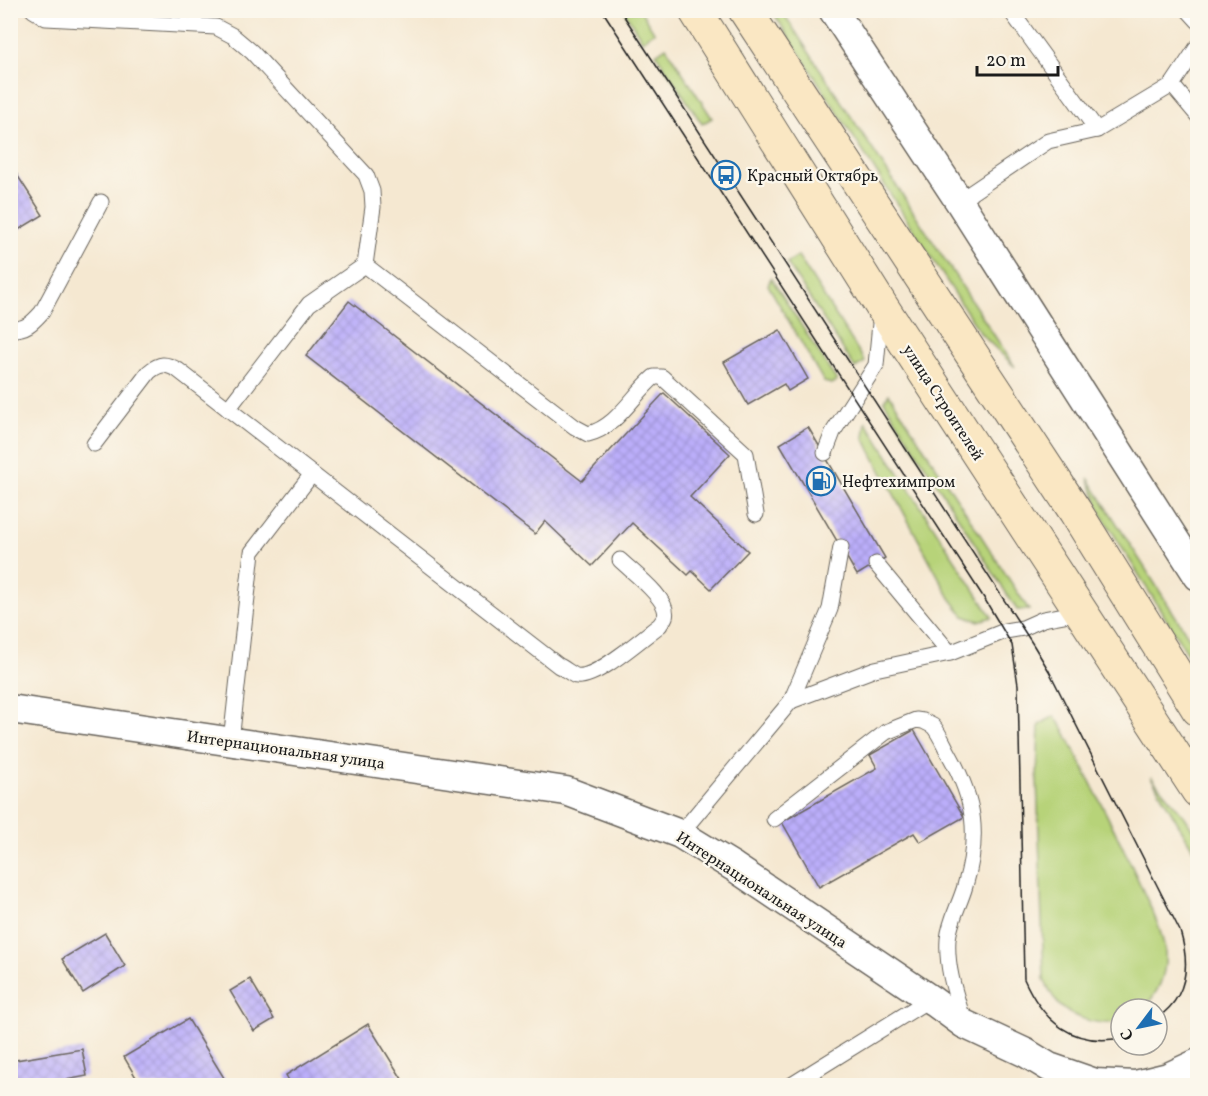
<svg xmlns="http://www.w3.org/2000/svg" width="1208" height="1096" font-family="Vollkorn,serif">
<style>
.green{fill:#b7d379;stroke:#6a784a;stroke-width:1.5}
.building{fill:url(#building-cross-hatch)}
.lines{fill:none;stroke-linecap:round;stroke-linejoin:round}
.service-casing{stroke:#68635b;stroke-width:17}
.minor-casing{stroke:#68635b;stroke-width:31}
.secondary-casing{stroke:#68635b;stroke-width:35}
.service{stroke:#fff;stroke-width:15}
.minor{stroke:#fff;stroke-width:28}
.secondary{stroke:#fae7c3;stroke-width:33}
.tram{stroke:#1c1c1c;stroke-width:1.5}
.labels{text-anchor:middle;stroke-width:4.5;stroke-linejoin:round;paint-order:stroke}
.poi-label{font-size:16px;fill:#1c1c1c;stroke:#fbf7ec;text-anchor:start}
.street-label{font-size:16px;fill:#1c1c1c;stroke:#fbf7ec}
</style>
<defs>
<pattern id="building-cross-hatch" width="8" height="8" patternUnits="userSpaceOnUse" patternTransform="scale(1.5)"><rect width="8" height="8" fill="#bbaefa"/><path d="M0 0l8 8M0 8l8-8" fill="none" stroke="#a095d6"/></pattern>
</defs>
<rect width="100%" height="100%" fill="#fbf7ec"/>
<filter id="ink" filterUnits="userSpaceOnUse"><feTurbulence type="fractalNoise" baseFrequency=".0167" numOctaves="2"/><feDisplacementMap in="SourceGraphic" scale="12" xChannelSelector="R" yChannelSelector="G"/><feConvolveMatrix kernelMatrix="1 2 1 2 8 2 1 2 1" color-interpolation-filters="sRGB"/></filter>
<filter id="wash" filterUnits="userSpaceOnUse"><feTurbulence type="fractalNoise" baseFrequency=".008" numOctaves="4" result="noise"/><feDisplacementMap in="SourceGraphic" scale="24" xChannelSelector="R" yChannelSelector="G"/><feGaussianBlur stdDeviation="1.35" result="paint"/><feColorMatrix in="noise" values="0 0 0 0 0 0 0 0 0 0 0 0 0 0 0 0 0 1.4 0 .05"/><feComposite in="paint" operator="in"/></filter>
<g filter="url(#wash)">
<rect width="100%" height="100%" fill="#f5e8d1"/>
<!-- green -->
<g class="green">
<polygon points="624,11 641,11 654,32 642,40"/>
<polygon points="772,11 782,11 1015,367 981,334"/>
<polygon points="666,47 712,118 702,124 656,54"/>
<polygon points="798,256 863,358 865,362 855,368 787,263"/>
<polygon points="771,278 837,381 832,384 824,382 768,285"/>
<polygon points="889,394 1029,610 1017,610 884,401"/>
<polygon points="866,422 992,617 979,621 964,616 950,598 870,450 864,437"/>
<polygon points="1088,478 1197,650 1197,669 1103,517"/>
<path d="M 1054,716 L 1063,728 C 1089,780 1116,831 1140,884 C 1149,905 1162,928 1165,952 C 1167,973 1158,995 1142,1009 L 1121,1009 L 1121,1021 C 1101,1027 1068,1018 1056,1001 C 1051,994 1048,987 1044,980 L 1037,778 L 1039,725 Z"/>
<polygon points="1151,777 1185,817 1197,836 1197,856"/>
</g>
<g id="blocks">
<!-- building -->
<g class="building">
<polygon points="10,164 43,215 10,235"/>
<polygon points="349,301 582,481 664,393 730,454 690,497 748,551 711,589 692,571 688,575 632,523 592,566 545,521 535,534 306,356"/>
<polygon points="780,330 808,379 788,391 784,384 748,405 724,362"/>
<polygon points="808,427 885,558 857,575 780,444"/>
<polygon points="914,730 964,817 920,842 914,833 819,887 782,822 877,768 870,755"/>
<polygon points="105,933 125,966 83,993 62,959"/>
<polygon points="250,979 274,1019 254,1031 230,991"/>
<polygon points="188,1019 229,1086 141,1086 124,1057"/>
<polygon points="368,1024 402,1079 401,1086 292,1086 286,1075"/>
<polygon points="82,1049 87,1076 35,1086 10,1086 10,1061"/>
</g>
</g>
</g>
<g filter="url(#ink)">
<use href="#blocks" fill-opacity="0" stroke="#68635b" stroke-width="1.5"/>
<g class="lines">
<!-- service casing -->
<g class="service-casing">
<g id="service">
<polyline points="33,10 46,18 216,27 233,36 252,52 366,175 372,191 373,207 365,265"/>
<polyline points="1010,10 1097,130"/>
<polyline points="1188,10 1198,21"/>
<polyline points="1198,46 1172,85 1198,116"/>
<polyline points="959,201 1048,141 1097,130 1172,85"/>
<path d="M 10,329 C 26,330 32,323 42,312 L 101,202"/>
<path d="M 228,409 L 309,304 L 365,265 L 575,427 L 588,434 C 617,427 632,396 654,377 L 662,377 L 746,454 L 756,514"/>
<path d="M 94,444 L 149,372 C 160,363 165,363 178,370 L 312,474"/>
<polyline points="825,453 833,432 876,365 881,313"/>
<polyline points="876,564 950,653"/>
<polyline points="791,701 875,669 950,653 1005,631 1023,628 1043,619 1080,612"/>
<path d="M 231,741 L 252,552 L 312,474 L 559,666 C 564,668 571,674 576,676 C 596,680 643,637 660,625 C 661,622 664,620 665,617 C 671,600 631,571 620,560"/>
<path d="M 774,819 L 886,732 L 916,720 L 923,721 L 933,726 C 940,734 944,745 949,754 C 975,800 980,835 965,886 C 960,904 950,920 948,939 C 946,967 955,993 963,1019"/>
<polyline points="680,834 791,701 830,609 841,547"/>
<polyline points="790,1086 930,999"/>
</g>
</g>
<!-- minor casing -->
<g class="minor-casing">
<g id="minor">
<polyline points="833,10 959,201 1198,576"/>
<polyline points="10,709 566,791 680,834 734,867 930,999 964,1024 1026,1053 1049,1067 1095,1083 1135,1085 1168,1077 1198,1063"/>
</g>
</g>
<!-- secondary casing -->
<g class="secondary-casing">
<g id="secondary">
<polyline points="695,10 882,307 1198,791"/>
<polyline points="745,10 1075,511 1198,709"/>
</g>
</g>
<!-- service -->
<use href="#service" class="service"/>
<!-- minor -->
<use href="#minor" class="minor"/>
<!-- secondary -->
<use href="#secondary" class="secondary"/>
<!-- tram -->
<g class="tram">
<path d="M 602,10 L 984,598 L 1012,645 L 1018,685 L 1024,979 C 1043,1021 1072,1047 1121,1038"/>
<path d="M 620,10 L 1034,646 L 1049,671 L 1180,931 C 1190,964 1188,997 1157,1018"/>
</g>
</g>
</g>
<!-- icons -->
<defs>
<g id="bus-ring" transform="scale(1.5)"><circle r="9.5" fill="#fbf7ec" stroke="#1f6fb2" stroke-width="1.5"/><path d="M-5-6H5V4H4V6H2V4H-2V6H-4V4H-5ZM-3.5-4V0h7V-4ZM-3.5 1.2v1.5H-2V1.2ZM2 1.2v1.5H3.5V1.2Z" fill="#1f6fb2"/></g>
<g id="fuel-ring" transform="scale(1.5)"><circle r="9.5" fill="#fbf7ec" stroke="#1f6fb2" stroke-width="1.5"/><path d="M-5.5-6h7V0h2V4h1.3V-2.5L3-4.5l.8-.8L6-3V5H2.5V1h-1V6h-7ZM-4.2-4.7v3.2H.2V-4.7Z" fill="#1f6fb2"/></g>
</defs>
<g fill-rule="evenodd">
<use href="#bus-ring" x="726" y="175"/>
<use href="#fuel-ring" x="821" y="481"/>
</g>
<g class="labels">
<!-- poi labels -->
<g class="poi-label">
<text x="747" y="181">Красный Октябрь</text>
<text x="842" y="487">Нефтехимпром</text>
</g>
<!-- street labels -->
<g class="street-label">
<text transform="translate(944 402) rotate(57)" y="6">улица Строителей</text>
<text transform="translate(286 749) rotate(8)" y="6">Интернациональная улица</text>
<text transform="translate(762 889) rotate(33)" y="6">Интернациональная улица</text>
</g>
</g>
<!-- margin -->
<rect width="1208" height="1096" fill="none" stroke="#fbf7ec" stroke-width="36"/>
<!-- north arrow -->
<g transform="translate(1139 1027) rotate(238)"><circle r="28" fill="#fbf7ec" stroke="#a29f99" stroke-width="1.5"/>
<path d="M0-4.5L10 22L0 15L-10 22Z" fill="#1f6fb2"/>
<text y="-9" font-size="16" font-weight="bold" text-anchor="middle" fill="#1c1c1c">С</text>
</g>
<!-- scale -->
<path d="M977 66v9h81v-9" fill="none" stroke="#1c1c1c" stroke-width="3"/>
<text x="986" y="66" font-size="18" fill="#1c1c1c" stroke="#fbf7ec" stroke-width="4.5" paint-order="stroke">20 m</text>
</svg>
